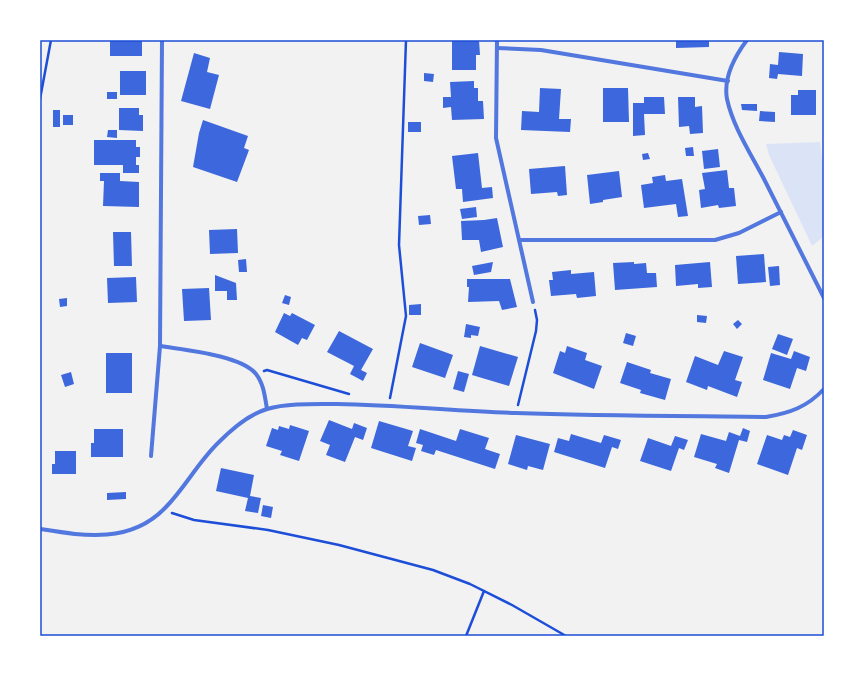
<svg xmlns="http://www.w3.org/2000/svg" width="864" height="676" font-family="Manrope,sans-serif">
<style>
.green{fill:#dbe4f7}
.building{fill:#3d67dc}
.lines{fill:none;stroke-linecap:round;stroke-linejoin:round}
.path{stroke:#1d4ed8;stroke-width:2.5}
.minor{stroke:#5277de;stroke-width:4}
.neatline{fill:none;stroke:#1d4ed8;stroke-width:1.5}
</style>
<rect width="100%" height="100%" fill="#f2f2f2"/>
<!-- green -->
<polygon class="green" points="820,142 824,177 824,236 812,246 769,155 766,144"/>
<!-- building -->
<g class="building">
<rect x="110" y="40" width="32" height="16"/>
<polygon points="452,40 479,40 480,55 476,55 476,70 452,70"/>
<polygon points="676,40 709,40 709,47 676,48"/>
<polygon points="779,52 803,54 802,76 778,74 777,79 769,78 770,64 778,65"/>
<polygon points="194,53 210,58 207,72 219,75 210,109 181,101"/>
<rect x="120" y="71" width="26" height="24"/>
<polygon points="424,73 434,74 433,82 424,81"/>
<polygon points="474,81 474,88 478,88 478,101 483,101 484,119 452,120 451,107 443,108 443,97 451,97 450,82"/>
<polygon points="540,88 561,89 559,119 571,119 570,132 521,130 522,111 539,112"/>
<polygon points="603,88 628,88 629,122 603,122"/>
<polygon points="798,90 816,90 816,115 791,115 791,95 798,95"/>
<rect x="107" y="92" width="10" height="7"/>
<polygon points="644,97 664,97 665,114 644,114 645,135 633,136 633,103 644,103"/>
<polygon points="678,97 695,97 695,107 702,106 703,133 690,134 689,126 679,127"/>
<polygon points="741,104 757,104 757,111 742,110"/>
<polygon points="119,108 139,108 139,115 143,115 143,131 119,130"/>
<rect x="53" y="110" width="7" height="17"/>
<polygon points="760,111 775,112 775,122 759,121"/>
<rect x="63" y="115" width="10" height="10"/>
<polygon points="203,120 248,136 244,148 249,150 237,182 193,167 199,133"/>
<rect x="408" y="122" width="13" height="10"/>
<polygon points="108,130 117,130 117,138 107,137"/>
<polygon points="94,140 136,140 136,147 140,147 140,157 136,157 136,165 139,165 139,173 123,173 123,165 94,165"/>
<polygon points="693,147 694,156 686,156 685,148"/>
<polygon points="718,149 720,167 704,169 702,151"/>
<polygon points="478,153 482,188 492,187 493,198 463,202 462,189 456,189 452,156"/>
<polygon points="648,153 650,159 643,160 642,154"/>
<polygon points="565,166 567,195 558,196 557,192 531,194 529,169"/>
<polygon points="727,170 729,188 734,188 736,206 719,208 718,205 701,208 699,190 705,189 702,173"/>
<polygon points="619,171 622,197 603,200 603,202 590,204 587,175"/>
<polygon points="100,173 120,173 120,181 139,182 139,207 103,206 104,181 100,181"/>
<polygon points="665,175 666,181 682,179 688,216 678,217 676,204 644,208 641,185 653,183 652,177"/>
<polygon points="476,207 477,217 462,219 460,209"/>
<polygon points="430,215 431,224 419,225 418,216"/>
<polygon points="497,218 503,247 481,252 479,240 462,240 461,221 484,220"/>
<polygon points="237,229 238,253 210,254 209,230"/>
<polygon points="113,232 131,232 132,266 114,266"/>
<polygon points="764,254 766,282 738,284 736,256"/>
<polygon points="246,259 247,272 239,272 238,260"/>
<polygon points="493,262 491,272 474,275 472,266"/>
<polygon points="634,262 634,264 646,263 647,273 656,273 657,287 615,290 613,263"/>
<polygon points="710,262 712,287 698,288 698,284 676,286 675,265"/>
<polygon points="779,266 780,285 770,286 768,267"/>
<polygon points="571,270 571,274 594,272 596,296 577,298 576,294 551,296 549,280 553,280 552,272"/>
<polygon points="215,275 236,283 237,300 227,300 227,291 215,291"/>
<polygon points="136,277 137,302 108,303 107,278"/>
<polygon points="467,279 510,279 517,307 502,310 499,301 468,302 469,287 467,287"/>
<polygon points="209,288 211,320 184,321 182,289"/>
<polygon points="285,295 291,297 289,305 282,303"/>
<polygon points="67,298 67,306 60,307 59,299"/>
<polygon points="421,304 421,315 409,315 409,305"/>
<polygon points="284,313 290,316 292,313 315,325 307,340 302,338 298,345 275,332"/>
<polygon points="697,315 707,316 706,323 697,322"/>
<polygon points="738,320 742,324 737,329 733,324"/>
<polygon points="466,324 480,327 478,336 471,335 471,338 464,337"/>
<polygon points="339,331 373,349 361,370 367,373 363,381 350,374 354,366 327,352"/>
<polygon points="626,333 636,336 633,346 623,343"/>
<polygon points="778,334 793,339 787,355 772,349"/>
<polygon points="420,343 453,355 445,378 412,367"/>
<polygon points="480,346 518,357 509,386 472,375"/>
<polygon points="567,346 587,353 585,360 602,366 594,389 553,373 560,351 565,353"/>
<polygon points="724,351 743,357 735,380 742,382 737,397 708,386 707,390 686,382 695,356 718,365"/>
<polygon points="794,351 810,357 806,371 797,368 790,389 763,380 771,353 791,359"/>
<rect x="106" y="353" width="26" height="40"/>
<polygon points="627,362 651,370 650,373 671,379 665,400 640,393 641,390 620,383"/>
<polygon points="458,371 469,374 464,392 453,389"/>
<polygon points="71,372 74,384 65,387 61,375"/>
<polygon points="329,420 352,429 354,423 367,428 363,440 355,437 345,462 326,455 330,445 320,441"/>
<polygon points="379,421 413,431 408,446 416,448 412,461 371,448"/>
<polygon points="290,425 309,431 299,461 280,455 282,451 266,446 272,428 278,430 279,426 289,429"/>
<polygon points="743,428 750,431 747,442 739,440 729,473 715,468 717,464 694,457 701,434 726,441 729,432 740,436"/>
<polygon points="94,429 123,429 123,457 91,457 91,443 94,443"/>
<polygon points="420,429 456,441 460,429 489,438 485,449 500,454 495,469 436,450 434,455 421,451 423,445 416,443"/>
<polygon points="793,430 807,435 802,450 797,448 788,475 757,464 767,435 782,440 784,435 790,437"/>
<polygon points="571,434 601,443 604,435 621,440 618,449 612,447 605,468 554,452 558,438 569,441"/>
<polygon points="516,435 550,444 543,470 528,466 527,470 508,464"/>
<polygon points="675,436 688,440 684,450 679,448 671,471 640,461 648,438 671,446"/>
<polygon points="55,451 76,451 76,474 52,474 52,464 55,464"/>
<polygon points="221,468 254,475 250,496 261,498 258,513 245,511 248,498 216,491"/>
<polygon points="126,492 126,499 107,500 107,493"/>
<polygon points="263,505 273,507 271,518 261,516"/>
</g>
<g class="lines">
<!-- path -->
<g class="path">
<polyline points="40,99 51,40"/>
<polyline points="264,371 267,370 349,394"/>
<polyline points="390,398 406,316 399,245 406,40"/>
<polyline points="518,405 536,331 537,320 535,310"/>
<polyline points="172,513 194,520 268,530 339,545 433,570 470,584 512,605 566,636"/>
<polyline points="466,636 484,591"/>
</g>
<!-- minor -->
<g class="minor">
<polyline points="497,40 496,138 533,302"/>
<path d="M 747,40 C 735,56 723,77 727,99 C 733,127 751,154 764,179 C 784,218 804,258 824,298"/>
<polyline points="497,48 541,50 728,81"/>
<polyline points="520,240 715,240 739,233 781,212"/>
<path d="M 160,346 C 184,350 241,355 256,374 C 264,384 265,398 267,409"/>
<polyline points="151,456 160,346 162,40"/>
<path d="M 40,529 C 84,536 130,544 165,508 C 185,488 198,462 219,442 C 233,428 248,415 267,409 C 287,403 315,404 337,404 C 397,405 456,411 516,413 C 599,416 683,416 766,417 C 790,413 807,407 824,389"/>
</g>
</g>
<!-- border -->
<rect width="864" height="676" fill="none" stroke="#ffffff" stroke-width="82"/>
<rect x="41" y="41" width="782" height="594" class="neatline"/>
</svg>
